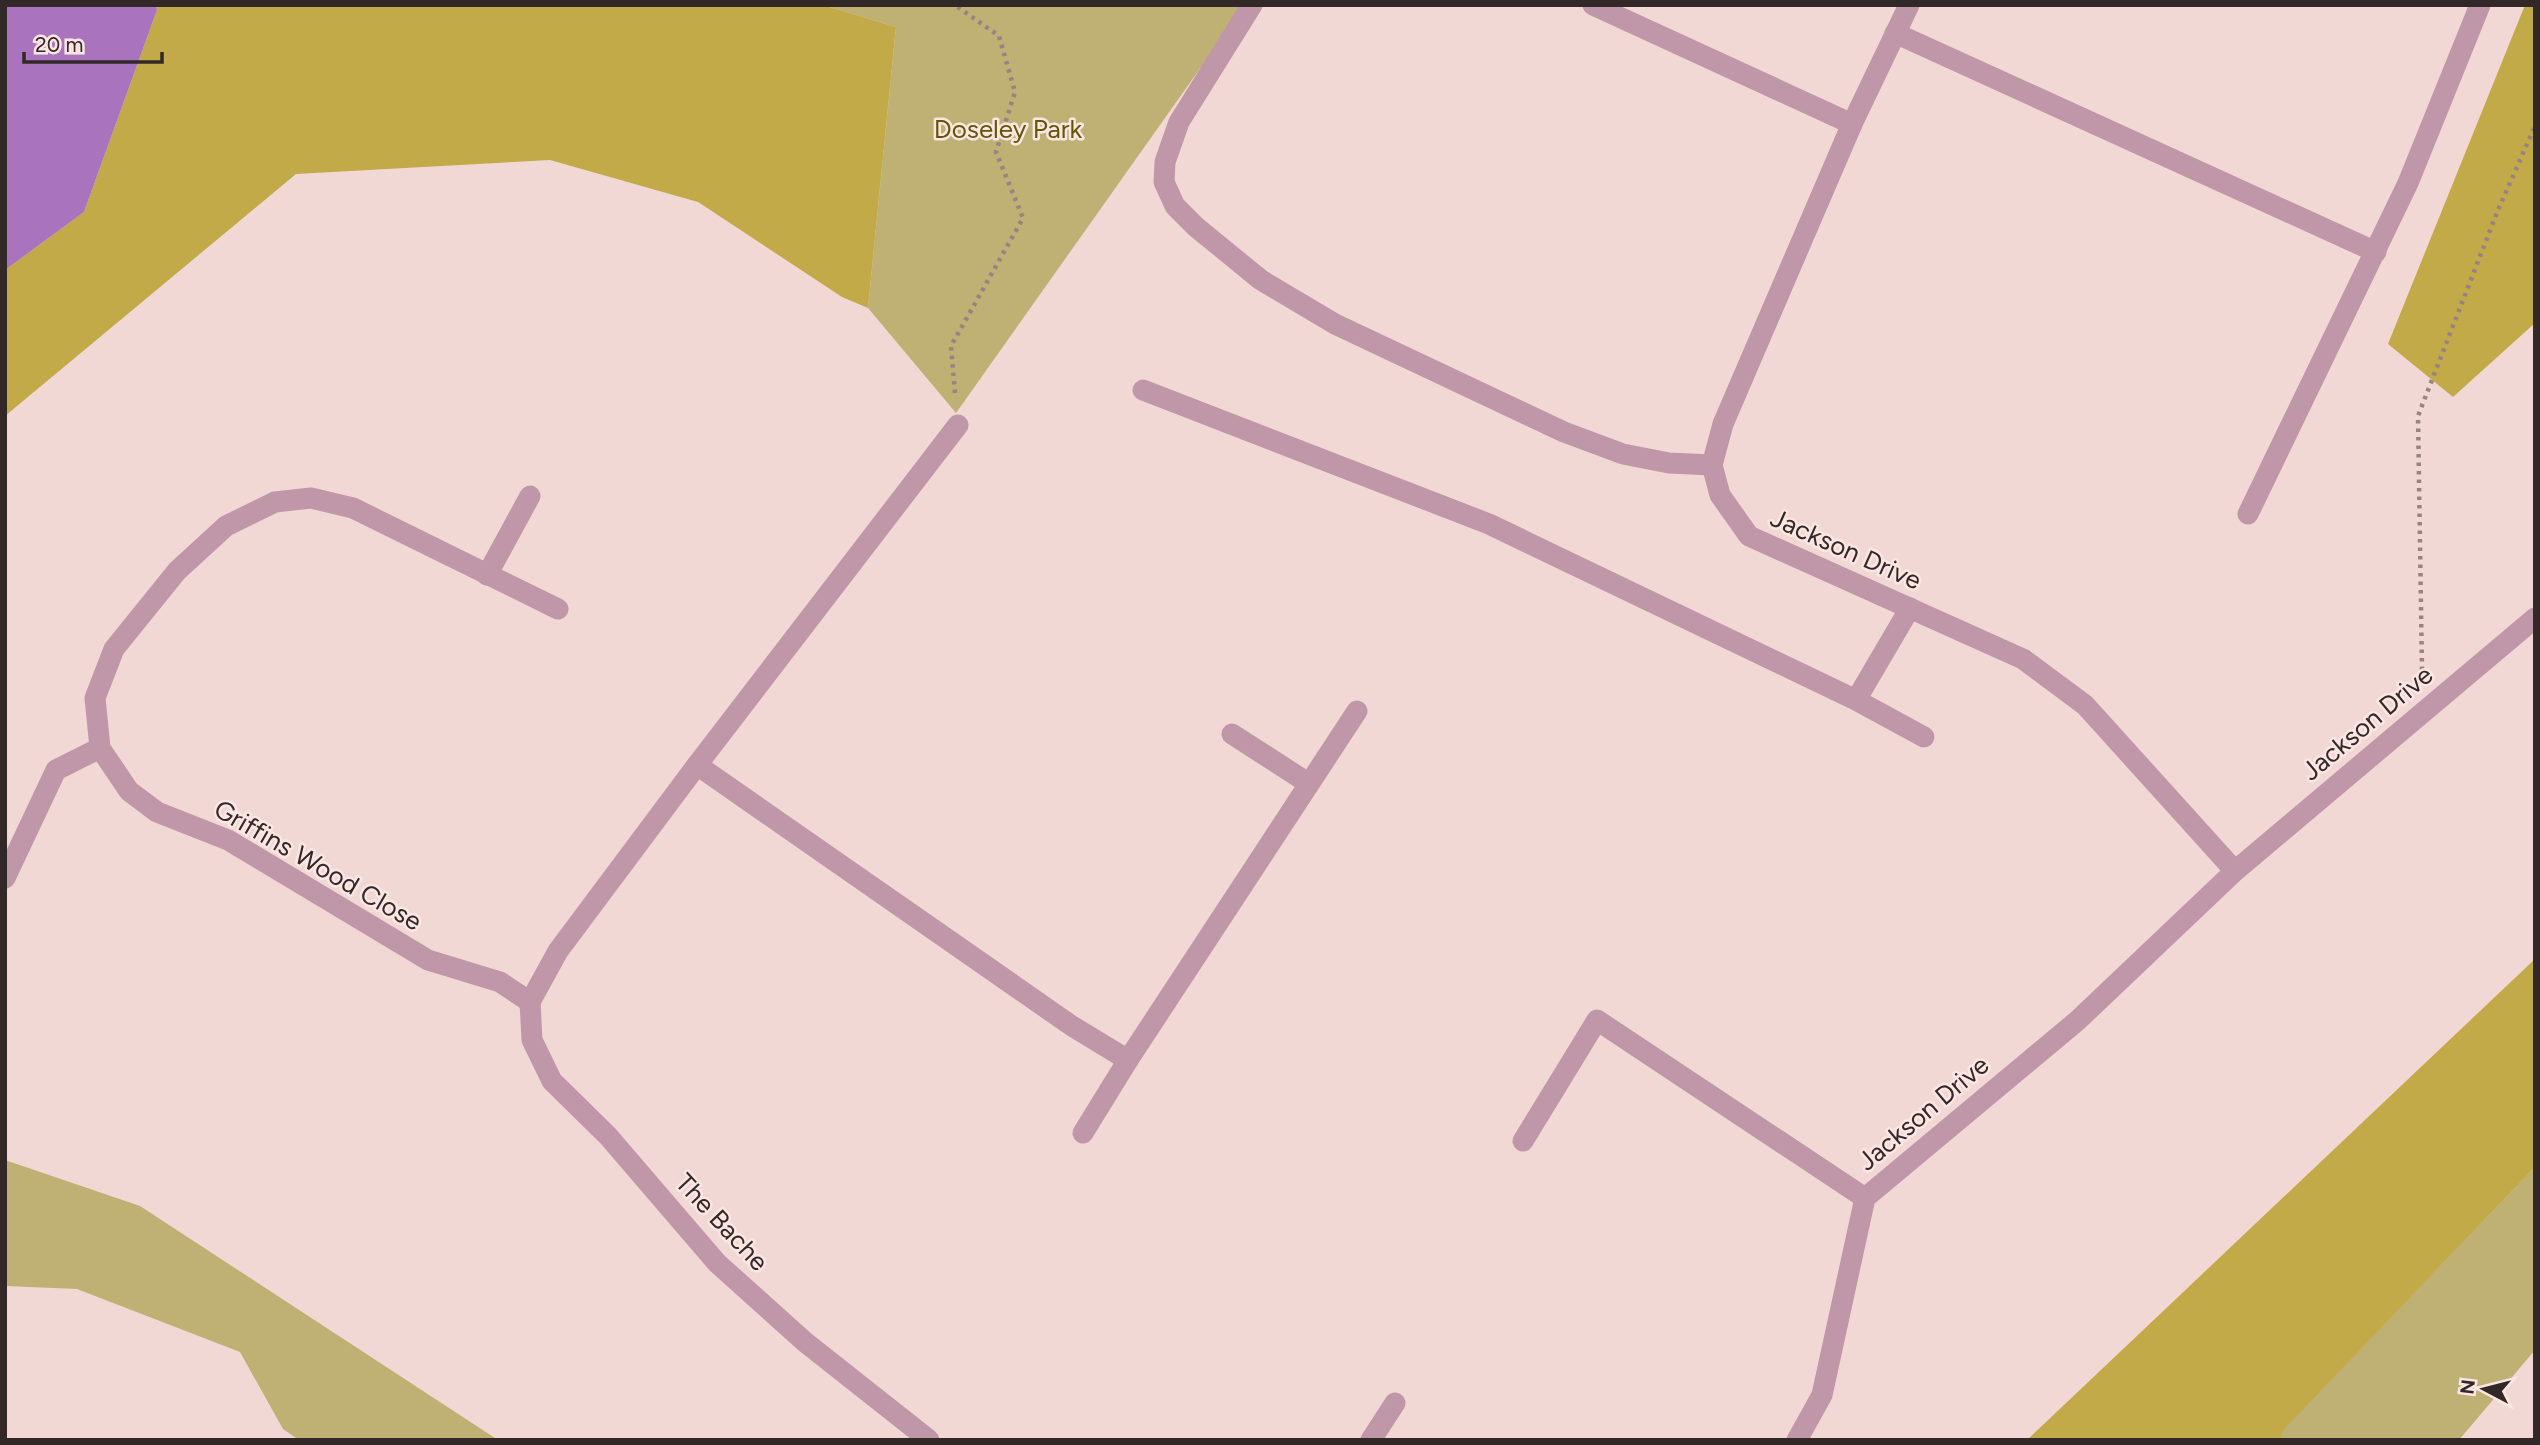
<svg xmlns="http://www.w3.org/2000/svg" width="2540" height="1445" font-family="Figtree,sans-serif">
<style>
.green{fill:#bfb073}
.forest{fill:#c1aa47}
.water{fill:#a973bd}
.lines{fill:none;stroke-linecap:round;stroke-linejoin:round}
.path{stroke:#978482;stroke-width:4.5;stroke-dasharray:3.5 5;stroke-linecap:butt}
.minor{stroke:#c097a8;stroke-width:21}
.labels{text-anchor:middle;stroke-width:5;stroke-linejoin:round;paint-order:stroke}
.park-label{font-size:26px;fill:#655606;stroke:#fce6e4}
.street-label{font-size:26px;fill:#322827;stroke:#fce6e4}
</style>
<rect width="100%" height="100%" fill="#f2d8d4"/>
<!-- green -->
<g class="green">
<polygon points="823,5 1245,5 956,413 868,308 896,27"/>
<polygon points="5,1160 140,1206 498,1440 299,1440 283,1429 240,1352 77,1289 5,1286"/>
<polygon points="2535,1167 2535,1350 2459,1440 2280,1440 2283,1429"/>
</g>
<!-- forest -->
<g class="forest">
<polygon points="156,5 823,5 896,27 868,308 842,297 698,202 550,160 296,174 5,416 5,270 84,212 157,10"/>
<polygon points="2525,5 2535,5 2535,323 2453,397 2388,344"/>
<polygon points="2535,959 2535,1167 2284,1429 2280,1440 2027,1440"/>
</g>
<!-- water -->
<polygon class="water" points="5,5 156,5 157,10 84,212 5,270"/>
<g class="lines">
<!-- path -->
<g class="path">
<polyline points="955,393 951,346 1023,218 996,152 1015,92 999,36 955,5"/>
<polyline points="2422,670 2418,416 2498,210 2535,126"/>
</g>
<!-- minor -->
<g class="minor">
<polyline points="1252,5 1179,122 1165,162 1164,182 1175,206 1196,227 1261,280 1335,324 1564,432 1623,454 1669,463 1712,465"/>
<polyline points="1593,5 1852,124"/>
<polyline points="1909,5 1852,124 1723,424 1712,465 1720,495 1749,536 2023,659 2085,705 2235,871"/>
<polyline points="1895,33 2376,252"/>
<polyline points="1143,390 1489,524 1856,700 1910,608"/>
<polyline points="2248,514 2408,183 2480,5"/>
<polyline points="487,575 530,496"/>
<polyline points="1856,700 1924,737"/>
<polyline points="1232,734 1308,783"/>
<polyline points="697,765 1072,1026 1128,1060"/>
<polyline points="5,878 56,770 100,748"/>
<polyline points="530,1002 500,982 428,960 228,840 157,812 129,791 100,748 95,698 114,649 177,571 226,526 275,502 311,498 353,508 558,609"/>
<polyline points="530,1002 558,951 697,765 958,425"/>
<polyline points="530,1002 532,1040 552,1081 608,1136 717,1263 805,1342 929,1440"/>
<polyline points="1083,1133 1128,1060 1357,711"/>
<polyline points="1523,1141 1597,1020 1865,1198"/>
<polyline points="1371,1440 1395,1403"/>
<polyline points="1797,1440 1822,1395 1865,1198 2077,1021 2235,871 2535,618"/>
</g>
</g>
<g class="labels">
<!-- park labels -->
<g class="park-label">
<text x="1008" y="138">Doseley Park</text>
</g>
<!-- street labels -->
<g class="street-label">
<text transform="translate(1846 549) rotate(24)" y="9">Jackson Drive</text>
<text transform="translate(2367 723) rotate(-40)" y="9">Jackson Drive</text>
<text transform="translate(318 865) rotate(30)" y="9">Griffins Wood Close</text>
<text transform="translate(1923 1113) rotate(-40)" y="9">Jackson Drive</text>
<text transform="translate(722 1222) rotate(47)" y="9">The Bache</text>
</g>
</g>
<!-- border -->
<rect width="2540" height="1445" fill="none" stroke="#322827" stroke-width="14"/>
<!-- north arrow -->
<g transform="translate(2484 1389) rotate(277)" stroke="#fce6e4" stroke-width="5" paint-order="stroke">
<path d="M0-5L12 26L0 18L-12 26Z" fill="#322827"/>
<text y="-10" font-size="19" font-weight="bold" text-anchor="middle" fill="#322827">N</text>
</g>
<!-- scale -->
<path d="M24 52v10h138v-10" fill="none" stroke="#322827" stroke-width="3.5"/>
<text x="35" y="52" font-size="21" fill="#322827" stroke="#fce6e4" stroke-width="5" paint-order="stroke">20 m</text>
</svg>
